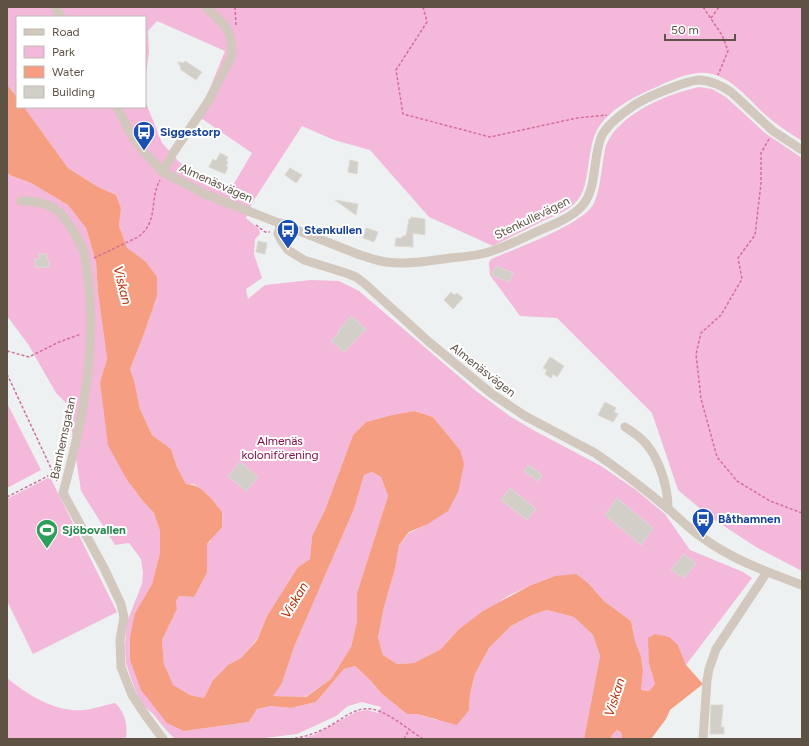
<svg xmlns="http://www.w3.org/2000/svg" width="809" height="746" font-family="Figtree,sans-serif">
<style>
.green{fill:#f4b8da}
.water{fill:#f59e81;fill-rule:evenodd}
.building{fill:#d2cfc8;stroke:#dbd9d2}
.lines{fill:none;stroke-linecap:round;stroke-linejoin:round}
.path{stroke:#d56d9c;stroke-width:1.5;stroke-dasharray:3 2;stroke-linecap:butt}
.minor{stroke:#d2c8be;stroke-width:9}
.labels{text-anchor:middle;stroke-width:4;stroke-linejoin:round;paint-order:stroke}
.transit-label{font-size:12px;font-weight:bold;fill:#164399;stroke:#fff;text-anchor:start}
.street-label{font-size:12px;fill:#5e5245;stroke:#fff}
.park-label{font-size:12px;fill:#870d46;stroke:#fff}
.leisure-label{font-size:12px;font-weight:bold;fill:#27864d;stroke:#fff;text-anchor:start}
.water-label{font-size:13px;font-style:italic;fill:#b62d00;stroke:#fff}
</style>
<rect width="100%" height="100%" fill="#eef1f1"/>
<!-- green -->
<g class="green">
<path d="M 7,7 L 802,7 L 802,141 C 793,135 783,129 774,122 C 751,105 731,70 698,73 C 681,75 667,82 652,89 C 631,98 609,110 597,130 C 586,150 591,188 576,202 C 569,210 557,215 547,219 C 529,228 511,237 493,246 L 429,217 L 370,150 L 334,140 L 302,126 L 252,203 L 246,218 L 259,229 L 260,234 L 255,239 L 254,254 L 262,278 L 246,289 L 248,299 L 265,285 L 311,280 L 339,281 L 359,291 L 476,391 L 511,417 L 535,431 L 601,466 L 636,490 L 665,514 L 690,550 L 743,572 L 752,578 L 686,665 L 678,645 L 649,664 L 655,684 L 649,691 L 641,690 L 643,671 L 641,656 L 635,641 L 631,621 L 604,601 L 588,583 L 555,576 L 529,586 L 508,596 L 458,630 L 441,649 L 414,663 L 397,664 L 383,655 L 378,639 L 384,607 L 395,569 L 399,545 L 409,533 L 426,525 L 460,450 L 433,417 L 414,411 L 366,422 L 353,435 L 325,510 L 312,536 L 310,559 L 298,567 L 267,616 L 257,639 L 241,658 L 228,665 L 213,680 L 204,698 L 190,695 L 172,685 L 164,664 L 162,640 L 177,609 L 176,601 L 179,596 L 194,597 L 207,573 L 207,544 L 211,541 L 208,495 L 194,484 L 186,484 L 177,467 L 171,449 L 152,435 L 140,409 L 134,380 L 130,369 L 144,334 L 157,296 L 145,261 L 127,249 L 119,226 L 121,208 L 116,195 L 98,187 L 68,168 L 24,107 L 145,107 L 145,90 L 146,103 L 162,143 L 179,162 L 216,181 L 232,187 L 252,153 L 195,114 L 208,93 L 225,51 L 157,21 L 148,31 L 149,52 L 145,82 L 145,17 L 17,17 L 17,97 L 7,85 Z"/>
<path d="M 699,87 L 712,89 L 726,97 L 765,133 L 802,158 L 802,571 L 756,547 L 710,517 L 678,490 L 652,413 L 557,318 L 520,316 L 490,275 L 489,263 L 491,259 C 515,249 581,225 593,205 C 601,191 602,161 606,145 C 620,113 667,94 699,87 Z"/>
<polygon points="7,173 12,176 31,183 68,205 86,228 96,262 98,292 107,359 100,382 127,480 142,500 154,513 160,531 160,553 152,584 135,613 184,731 249,722 257,709 271,706 291,708 316,702 344,669 355,666 370,680 382,694 407,714 417,714 437,720 469,710 470,694 475,674 489,648 511,626 532,615 547,610 574,617 593,635 600,656 584,739 300,739 314,735 356,712 367,710 378,713 381,707 362,702 348,706 336,716 297,734 257,739 175,739 166,730 153,714 143,705 136,692 126,664 125,644 127,622 142,584 143,573 141,559 129,543 115,545 81,491 68,405 56,393 28,344 7,316"/>
<polygon points="7,403 41,470 7,488"/>
<polygon points="372,472 381,477 388,496 357,593 357,621 351,647 331,679 305,697 272,696 282,683 294,647 354,509 364,475"/>
<polygon points="50,477 117,612 33,654 7,601 7,499"/>
<path d="M 7,678 C 28,695 56,713 85,710 C 94,709 105,705 115,703 C 125,712 128,725 126,739 L 7,739 Z"/>
<polygon points="617,730 621,732 622,739 611,739 612,735"/>
</g>
<!-- water -->
<path class="water" d="M 7,85 L 17,97 L 17,107 L 24,107 L 68,168 L 98,187 L 116,195 L 121,208 L 119,226 L 127,248 L 145,261 L 157,277 L 157,296 L 144,334 L 130,369 L 134,380 L 140,409 L 152,435 L 171,449 L 177,467 L 186,484 C 202,484 213,501 222,512 L 222,527 L 207,544 L 207,573 L 194,597 L 179,596 L 176,601 L 177,609 L 162,640 L 164,664 L 173,685 L 190,695 L 204,698 L 213,680 L 228,665 L 241,658 L 257,640 L 267,616 L 298,567 L 310,559 L 312,536 L 325,510 L 353,435 L 366,422 L 393,415 L 414,411 L 433,417 L 460,450 L 464,464 L 458,492 L 448,511 L 426,525 L 409,532 L 399,545 L 395,569 L 384,607 L 378,638 L 383,655 L 397,664 L 414,663 L 441,649 L 458,630 L 483,611 L 529,586 L 555,576 L 576,574 L 588,583 L 604,601 L 631,621 L 635,641 L 641,656 L 643,671 L 641,690 L 649,691 L 655,684 L 649,664 L 648,638 L 655,634 L 669,637 L 678,645 L 686,665 L 703,684 L 670,710 L 666,719 L 651,739 L 622,739 L 621,732 L 617,730 L 612,735 L 611,739 L 584,739 L 600,656 L 593,635 L 574,617 L 547,610 L 532,615 L 511,626 L 489,648 L 475,674 L 470,694 L 469,710 L 457,725 L 417,714 L 407,714 L 382,694 L 370,680 L 355,666 L 344,669 L 316,702 L 291,708 L 271,706 L 257,709 L 249,722 L 184,731 L 167,723 L 141,690 L 130,660 L 130,637 L 135,613 L 152,584 L 160,553 L 160,531 L 154,513 L 142,500 L 127,480 L 108,445 L 100,382 L 107,359 L 98,292 L 96,262 L 86,228 L 68,205 L 31,183 L 12,176 L 7,173 ZM 372,472 L 381,477 L 388,496 L 357,593 L 357,621 L 351,647 L 331,679 L 306,697 L 273,696 L 282,683 L 294,647 L 354,509 L 364,475 Z"/>
<!-- building -->
<g class="building">
<polygon points="185,61 202,72 196,80 180,69 181,68 178,62 184,63"/>
<polygon points="220,153 228,157 226,161 228,162 226,166 228,167 225,174 209,167 213,159 216,161"/>
<polygon points="350,160 358,162 357,174 348,172"/>
<polygon points="290,168 302,175 296,183 285,175"/>
<polygon points="335,200 358,204 356,215"/>
<polygon points="411,217 425,219 425,235 413,233 413,247 395,246 396,238 402,238 403,236 406,236 409,219 411,219"/>
<polygon points="366,228 378,232 374,242 363,238"/>
<polygon points="258,241 267,243 265,254 256,252"/>
<polygon points="39,254 47,254 47,260 49,260 49,267 35,267 35,259 39,259"/>
<polygon points="496,266 513,273 509,282 492,275"/>
<polygon points="451,292 454,295 457,293 463,298 453,309 444,300"/>
<polygon points="351,316 366,329 344,352 331,341 339,332 338,331"/>
<polygon points="550,357 564,366 557,377 553,374 551,378 545,374 547,370 543,368"/>
<polygon points="605,402 616,408 614,412 618,414 613,422 598,415"/>
<polygon points="240,462 258,477 246,491 228,476"/>
<polygon points="528,465 542,475 538,481 524,471"/>
<polygon points="510,488 536,509 527,520 501,500"/>
<polygon points="617,498 653,528 641,545 605,515"/>
<polygon points="684,554 696,563 684,578 671,570"/>
<polygon points="711,705 723,705 721,727 724,727 724,734 710,734"/>
</g>
<g class="lines">
<!-- path -->
<g class="path">
<polyline points="235,7 236,25"/>
<polyline points="423,7 427,22 396,70 403,114 490,137 577,118 607,115"/>
<polyline points="703,7 722,35 728,51 718,75"/>
<polyline points="711,18 719,7"/>
<polyline points="769,139 761,153 761,183 755,235 738,258 742,279 721,315 701,333 696,354 701,399 717,457 737,481 770,501 802,513"/>
<polyline points="256,225 265,232 270,232"/>
<path d="M 94,258 L 138,237 C 159,222 149,200 160,180"/>
<polyline points="7,351 29,357 59,342 81,334"/>
<polyline points="7,374 57,481"/>
<polyline points="7,497 54,473"/>
<path d="M 290,739 C 306,737 320,732 333,724 C 348,715 360,704 379,711 C 394,717 409,730 423,739"/>
<polyline points="404,739 409,730"/>
</g>
<!-- minor -->
<g class="minor">
<polyline points="55,7 62,17"/>
<path d="M 117,107 L 131,134 L 144,152 L 163,172 L 205,194 L 360,255 C 368,257 377,261 386,262 C 407,265 429,261 450,258 C 463,257 476,256 489,252 C 505,247 521,239 536,232 C 550,226 571,218 581,207 C 598,190 592,157 602,135 C 609,123 622,114 633,106 C 644,98 687,80 700,80 C 712,81 721,85 731,92 L 773,131 L 802,150"/>
<polyline points="163,172 173,153 208,102 232,55 231,40 226,27 206,7"/>
<path d="M 21,201 C 34,201 48,203 58,211 C 63,215 66,221 70,226 C 75,234 81,243 84,253 C 87,264 88,277 89,289 C 96,357 81,427 63,493 L 105,570 L 121,604 L 124,617 L 120,640 L 121,667 L 132,695 L 146,716 L 163,739"/>
<path d="M 281,223 L 278,234 L 281,240 L 288,250 L 304,260 L 346,273 L 356,277 L 364,283 L 429,342 L 492,394 L 525,416 L 595,453 C 620,470 643,488 666,507 C 678,517 689,529 703,538 C 733,560 767,572 802,585"/>
<path d="M 625,427 C 633,432 641,437 647,445 C 660,461 668,488 668,508"/>
<polyline points="703,739 707,680 709,669 716,649 767,572"/>
</g>
</g>
<!-- icons -->
<defs>
<g id="bus-pin" transform="scale(1.15)"><path d="M0 17L-7.5 6A9.5 9.5 0 1 1 7.5 6Z" fill="#1a4fb4" stroke="#fff"/><path d="M-5-6H5V4H4V6H2V4H-2V6H-4V4H-5ZM-3.5-4V0h7V-4ZM-3.5 1.2v1.5H-2V1.2ZM2 1.2v1.5H3.5V1.2Z" fill="#fff"/></g>
<g id="stadium-pin" transform="scale(1.15)"><path d="M0 17L-7.5 6A9.5 9.5 0 1 1 7.5 6Z" fill="#2e9e5b" stroke="#fff"/><path d="M0-5a6.5 5 0 1 0 0 10a6.5 5 0 1 0 0-10ZM-3.5-1.8h7v3.6h-7Z" fill="#fff"/></g>
</defs>
<g fill-rule="evenodd">
<use href="#bus-pin" x="144" y="132"/>
<use href="#bus-pin" x="288" y="230"/>
<use href="#bus-pin" x="703" y="519"/>
<use href="#stadium-pin" x="47" y="530"/>
</g>
<g class="labels">
<!-- transit labels -->
<g class="transit-label">
<text x="160" y="136">Siggestorp</text>
<text x="304" y="234">Stenkullen</text>
<text x="718" y="523">Båthamnen</text>
</g>
<!-- street labels -->
<g class="street-label">
<text transform="translate(216 183) rotate(24)" y="4">Almenäsvägen</text>
<text transform="translate(532 218) rotate(-26)" y="4">Stenkullevägen</text>
<text transform="translate(483 370) rotate(38)" y="4">Almenäsvägen</text>
<text transform="translate(63 438) rotate(-78)" y="4">Barnhemsgatan</text>
</g>
<!-- park labels -->
<g class="park-label">
<text x="280" y="445">Almenäs<tspan x="280" dy="14">koloniförening</tspan></text>
</g>
<!-- leisure labels -->
<g class="leisure-label">
<text x="62" y="534">Sjöbovallen</text>
</g>
<!-- water labels -->
<g class="water-label">
<text transform="translate(123 285) rotate(76)" y="5">Viskan</text>
<text transform="translate(294 600) rotate(-59)" y="5">Viskan</text>
<text transform="translate(614 697) rotate(-72)" y="5">Viskan</text>
</g>
</g>
<!-- border -->
<rect width="809" height="746" fill="none" stroke="#5e5245" stroke-width="16"/>
<!-- legend -->
<rect x="16" y="16" width="130" height="92" fill="#ffffff" stroke="#bfbab5"/>
<rect x="24" y="29" width="20" height="6" fill="#d2c8be" stroke="#bfbab5"/>
<text x="52" y="36" font-size="12" fill="#5e5245">Road</text>
<rect x="24" y="46" width="20" height="12" fill="#f4b8da" stroke="#bfbab5"/>
<text x="52" y="56" font-size="12" fill="#5e5245">Park</text>
<rect x="24" y="66" width="20" height="12" fill="#f59e81" stroke="#bfbab5"/>
<text x="52" y="76" font-size="12" fill="#5e5245">Water</text>
<rect x="24" y="86" width="20" height="12" fill="#d2cfc8" stroke="#bfbab5"/>
<text x="52" y="96" font-size="12" fill="#5e5245">Building</text>
<!-- scale -->
<path d="M665 34v6h70v-6" fill="none" stroke="#5e5245" stroke-width="2"/>
<text x="671" y="34" font-size="12" fill="#5e5245" stroke="#ffffff" stroke-width="3" paint-order="stroke">50 m</text>
</svg>
